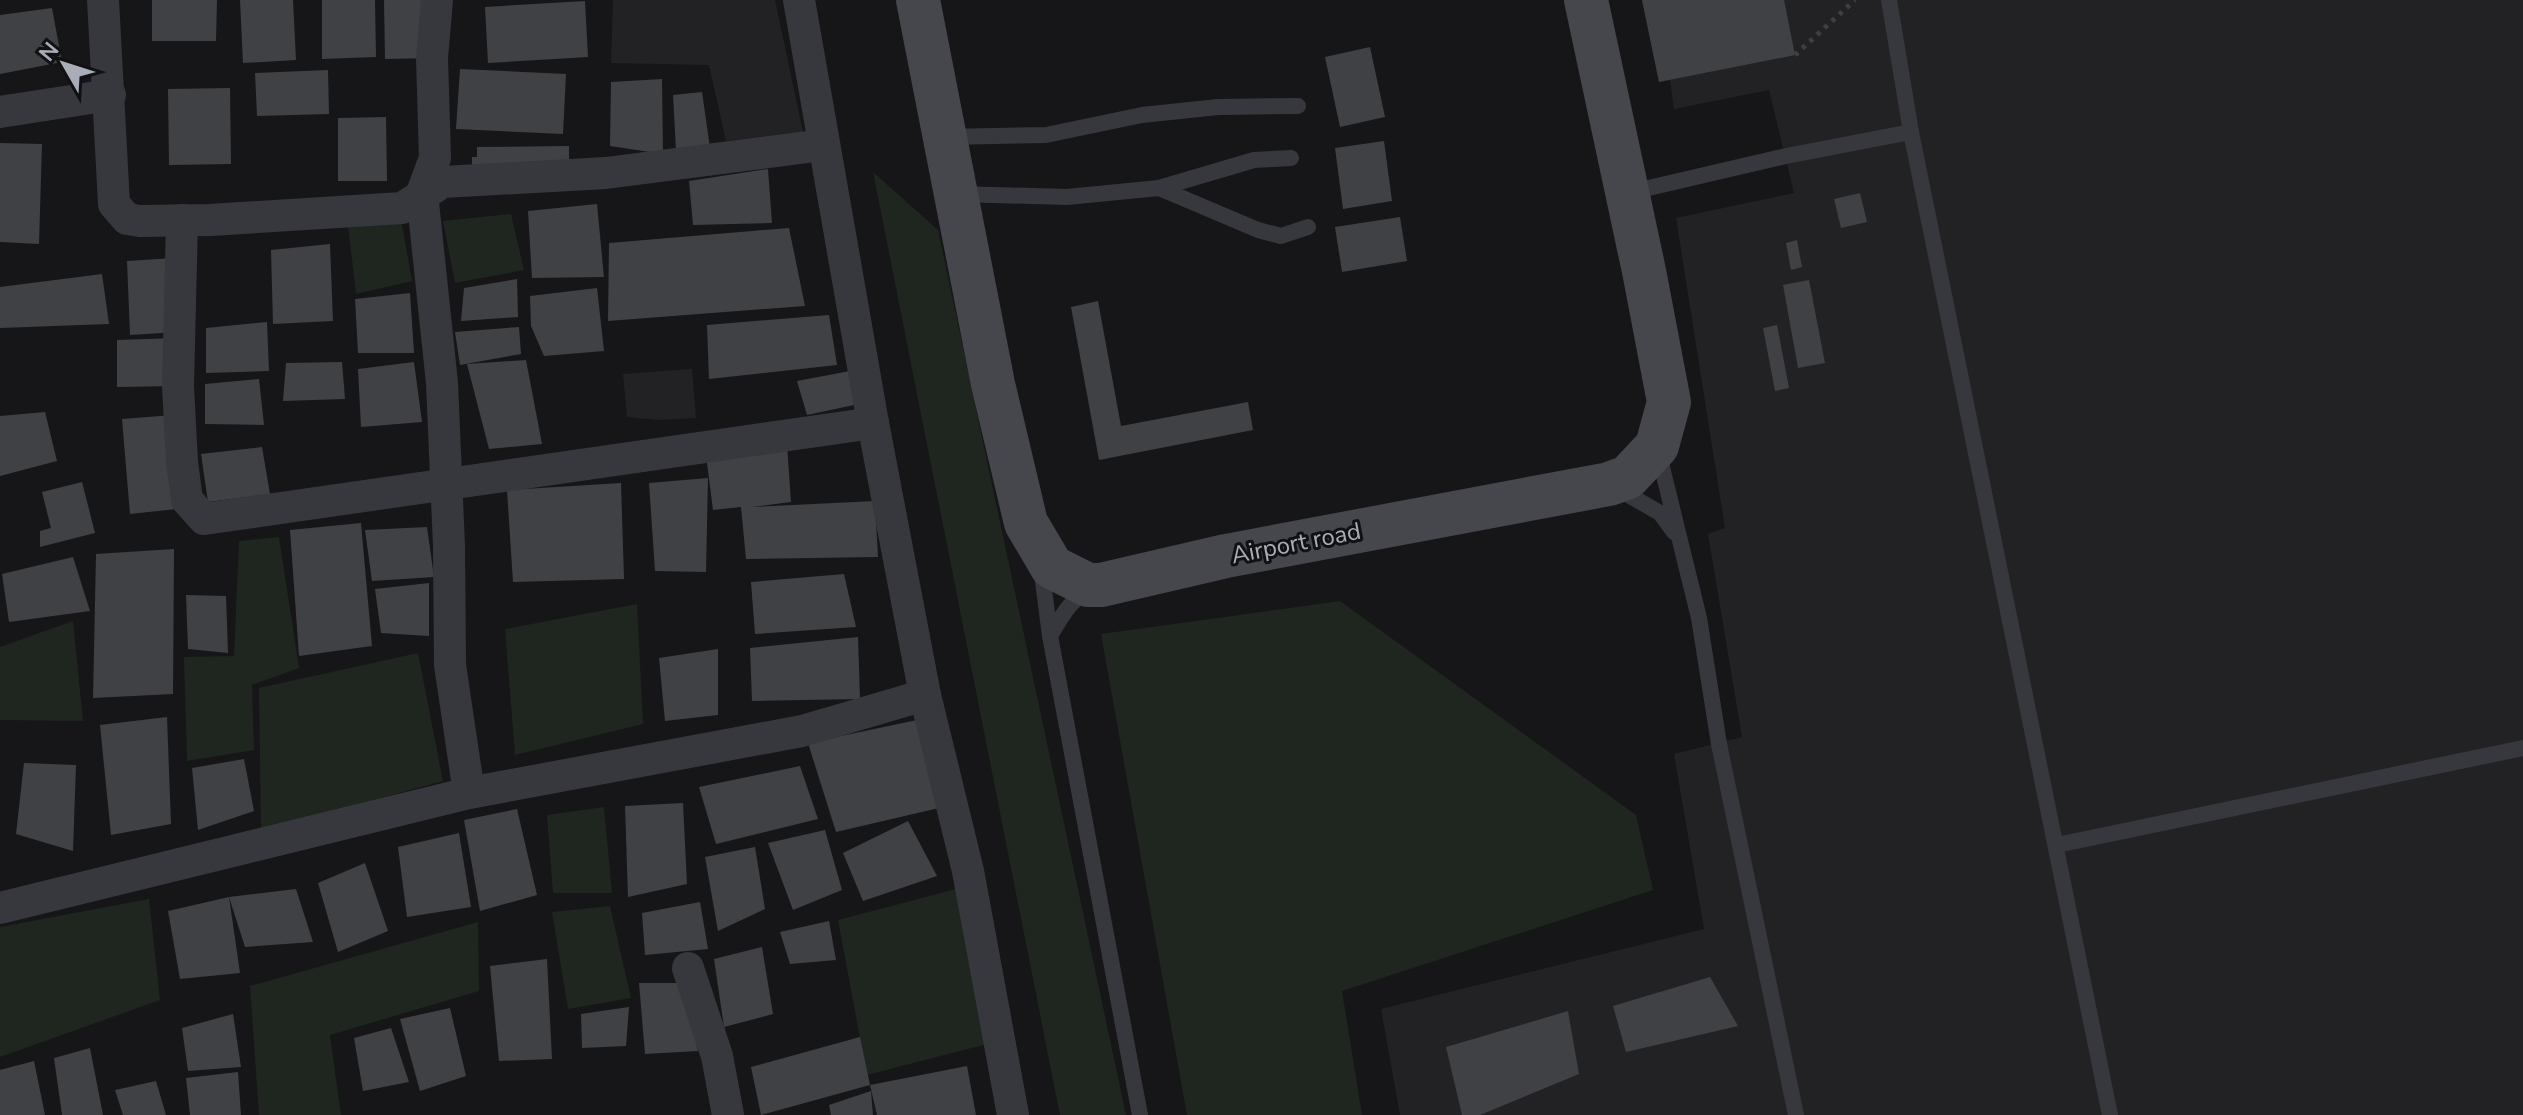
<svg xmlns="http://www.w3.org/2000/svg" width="2523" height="1115" font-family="'Nunito Sans',sans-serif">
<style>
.built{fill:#222225}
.green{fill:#1e261f}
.building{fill:#404145}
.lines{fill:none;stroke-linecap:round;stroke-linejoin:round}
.path{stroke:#3d3f44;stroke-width:5;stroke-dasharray:4 6;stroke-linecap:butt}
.lane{stroke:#37383d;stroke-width:16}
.street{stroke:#37383d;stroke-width:32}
.secondary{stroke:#45474d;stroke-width:44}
.labels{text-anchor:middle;stroke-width:6;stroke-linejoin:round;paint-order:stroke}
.street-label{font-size:24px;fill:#a8adb8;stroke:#111113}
</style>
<rect width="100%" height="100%" fill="#161618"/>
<!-- built -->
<g class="built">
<polygon points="613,0 775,0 803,132 726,141 709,65 611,63"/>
<polygon points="1642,0 2523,0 2523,1115 1400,1115 1381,1009 1704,929 1674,754 1742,737 1708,534 1725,528 1676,218 1794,193 1769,90 1674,109 1670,80 1659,82"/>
<polygon points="692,369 696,418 659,420 627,417 623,374"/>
</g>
<!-- green -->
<g class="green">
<polygon points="873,172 938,230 1126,1115 1060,1115"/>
<polygon points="400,214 412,281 356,294 347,217"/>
<polygon points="511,214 524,270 455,283 443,221"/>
<polygon points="279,537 299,668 252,685 254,750 187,761 184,657 234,656 239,541"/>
<polygon points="1340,601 1636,815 1653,890 1342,991 1362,1115 1187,1115 1101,634"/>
<polygon points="637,604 643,724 515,755 505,629"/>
<polygon points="73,621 83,721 0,720 0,647"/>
<polygon points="418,653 443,781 261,831 259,688"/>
<polygon points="604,807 612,893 553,893 547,815"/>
<polygon points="960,888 987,1044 867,1075 838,920"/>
<polygon points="149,899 160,1000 0,1057 0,927"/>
<polygon points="610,906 631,998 568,1009 552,912"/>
<polygon points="478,922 479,991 330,1035 341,1115 259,1115 250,986"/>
</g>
<!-- building -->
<g class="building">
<polygon points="152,0 217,0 216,41 152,41"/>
<polygon points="240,0 293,0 296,60 243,63"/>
<polygon points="322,0 375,0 376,57 322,59"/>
<polygon points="384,0 432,0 432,58 385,59"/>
<polygon points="1642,0 1784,0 1795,55 1659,82"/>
<polygon points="585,1 588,57 488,63 485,7"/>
<polygon points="52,8 62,62 0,74 0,15"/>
<polygon points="1370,47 1385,117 1340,127 1325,57"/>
<polygon points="460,69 566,74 563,134 456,129"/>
<polygon points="328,70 329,114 257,116 255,73"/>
<polygon points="662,79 663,154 610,146 611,82"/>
<polygon points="230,88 231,164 169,165 168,89"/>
<polygon points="702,92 710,148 676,150 673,95"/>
<polygon points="386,117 387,181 338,181 338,118"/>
<polygon points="1384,141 1392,201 1343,209 1335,148"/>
<polygon points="0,143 42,144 39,244 0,242"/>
<polygon points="569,146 569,173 472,168 472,157 477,157 477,147"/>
<polygon points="768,169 772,223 693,225 689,181"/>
<polygon points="1860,193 1867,222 1841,228 1834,199"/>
<polygon points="597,204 604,277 532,278 528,211"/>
<polygon points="1400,217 1407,261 1342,272 1335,227"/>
<polygon points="789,228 805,306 608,321 609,243"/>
<polygon points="1797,240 1802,267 1791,270 1786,243"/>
<polygon points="330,244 333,321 273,324 271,250"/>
<polygon points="174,258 177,332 130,335 127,261"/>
<polygon points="102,274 109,324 0,328 0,287"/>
<polygon points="517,279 518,317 461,321 464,288"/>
<polygon points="1809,280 1825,363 1798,368 1783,285"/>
<polygon points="597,288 604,351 544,356 531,326 530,296"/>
<polygon points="410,293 414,353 358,353 355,299"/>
<polygon points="1098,301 1121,426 1248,402 1253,430 1099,460 1071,307"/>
<polygon points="829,315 837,365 709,379 707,325"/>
<polygon points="267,322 269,371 206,373 206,328"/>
<polygon points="1777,325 1789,388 1775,391 1763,328"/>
<polygon points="519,327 521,354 460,365 455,332"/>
<polygon points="177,338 178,386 117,387 117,340"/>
<polygon points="526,360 542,444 489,449 467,364"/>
<polygon points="342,362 345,399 283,401 286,363"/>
<polygon points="414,362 422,422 361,427 358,369"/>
<polygon points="850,371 854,405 807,415 797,381"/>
<polygon points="259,379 264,425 205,424 205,384"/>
<polygon points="45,412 57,461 0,476 0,416"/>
<polygon points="173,415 186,508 130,514 122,419"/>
<polygon points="787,444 791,502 752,507 875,501 878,557 746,559 741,507 713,510 706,455"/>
<polygon points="262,447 270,494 208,502 201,454"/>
<polygon points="708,478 706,572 655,571 649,483"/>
<polygon points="82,482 95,533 40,547 40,531 51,528 42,492"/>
<polygon points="621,483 624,579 513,582 507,490"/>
<polygon points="361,523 372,646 299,656 290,530"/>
<polygon points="427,527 434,577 372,581 365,530"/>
<polygon points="174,549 173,694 93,698 96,554"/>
<polygon points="73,557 90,611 9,622 2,574"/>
<polygon points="844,574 856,627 755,634 751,582"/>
<polygon points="429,583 429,636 381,633 375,589"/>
<polygon points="186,595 226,596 228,653 188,649"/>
<polygon points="858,637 860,699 752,701 750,648"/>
<polygon points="718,649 718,715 665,721 659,658"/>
<polygon points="167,717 171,824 111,835 100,725"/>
<polygon points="917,720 939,808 836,832 808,743"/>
<polygon points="244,759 254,811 198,830 192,768"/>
<polygon points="24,763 76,765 73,851 16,834"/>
<polygon points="800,766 818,819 716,844 699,787"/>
<polygon points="683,803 687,884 628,897 625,806"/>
<polygon points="517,809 537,895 480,911 464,820"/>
<polygon points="908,821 937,876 863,901 843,853"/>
<polygon points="825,830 842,890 793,910 768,843"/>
<polygon points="459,833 471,907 407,917 398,847"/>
<polygon points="755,847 765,909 718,931 705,857"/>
<polygon points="365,863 388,931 338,952 318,883"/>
<polygon points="296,889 313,942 245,947 229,897"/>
<polygon points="229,897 240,973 180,979 168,911"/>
<polygon points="700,902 708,949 645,955 642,913"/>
<polygon points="829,921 836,960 790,964 780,932"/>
<polygon points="762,947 773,1014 724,1027 714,959"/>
<polygon points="547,959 552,1059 499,1061 490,966"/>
<polygon points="1710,977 1738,1026 1626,1052 1613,1006"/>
<polygon points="639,983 684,983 698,1051 645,1054"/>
<polygon points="629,1007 626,1046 582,1048 581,1014"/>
<polygon points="450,1008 466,1076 420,1091 400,1019"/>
<polygon points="1568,1011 1579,1074 1480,1115 1462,1115 1446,1047"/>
<polygon points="233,1014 241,1067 188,1071 182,1028"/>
<polygon points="391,1028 409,1082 363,1091 354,1038"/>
<polygon points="860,1037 870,1085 761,1115 751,1067"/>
<polygon points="90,1048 103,1115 62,1115 54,1058"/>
<polygon points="34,1061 45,1115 0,1115 0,1070"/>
<polygon points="967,1066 976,1115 877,1115 870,1085"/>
<polygon points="238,1072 241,1115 190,1115 186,1078"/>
<polygon points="156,1081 166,1115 123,1115 115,1090"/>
<polygon points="871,1091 873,1115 831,1115 829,1105"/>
</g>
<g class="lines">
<!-- path -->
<polyline class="path" points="1795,55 1855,0"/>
<!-- lane -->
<g class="lane">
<polyline points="1889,0 1911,132 2110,1115"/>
<polyline points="946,137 1046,135 1142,115 1218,107 1298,106"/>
<polyline points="1159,188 1258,230 1281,236 1308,227"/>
<polyline points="1627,193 1786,156 1911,132"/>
<polyline points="957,194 1067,197 1159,188 1254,160 1291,158"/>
<polyline points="1658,451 1699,618 1719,744 1796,1115"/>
<polyline points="1618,489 1660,513 1674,532"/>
<polyline points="1041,566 1050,636 1140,1115"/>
<path d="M 1050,636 C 1061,618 1070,599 1090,590"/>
<polyline points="2057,845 2523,748"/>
</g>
<!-- street -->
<g class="street">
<polyline points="103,0 114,204 127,219 140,221 210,220 402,208 443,182 606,173 823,145"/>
<polyline points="437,0 432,58 435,158 422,193 442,383 449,546 450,665 469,793"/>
<polyline points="799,0 873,423 925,695 968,871 1013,1115"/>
<polyline points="0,112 110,95"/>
<polyline points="182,220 178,386 182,462 187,500 204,519 873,423"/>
<polyline points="0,908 469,793 802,731 925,695"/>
<polyline points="688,968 717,1056 728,1115"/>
</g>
<!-- secondary -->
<polyline class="secondary" points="918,0 993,384 1026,523 1052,567 1088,585 1101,585 1226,556 1609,484 1628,477 1657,446 1669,402 1644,271 1586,0"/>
</g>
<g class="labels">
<!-- street labels -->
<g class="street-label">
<text transform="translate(1296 543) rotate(-11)" y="8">Airport road</text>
</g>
</g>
<!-- north arrow -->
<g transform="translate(64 64) rotate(309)" stroke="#111113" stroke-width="6" paint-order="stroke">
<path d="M0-6L14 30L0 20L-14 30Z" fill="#a8adb8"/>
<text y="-12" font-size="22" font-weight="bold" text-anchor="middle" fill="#a8adb8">N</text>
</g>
</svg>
